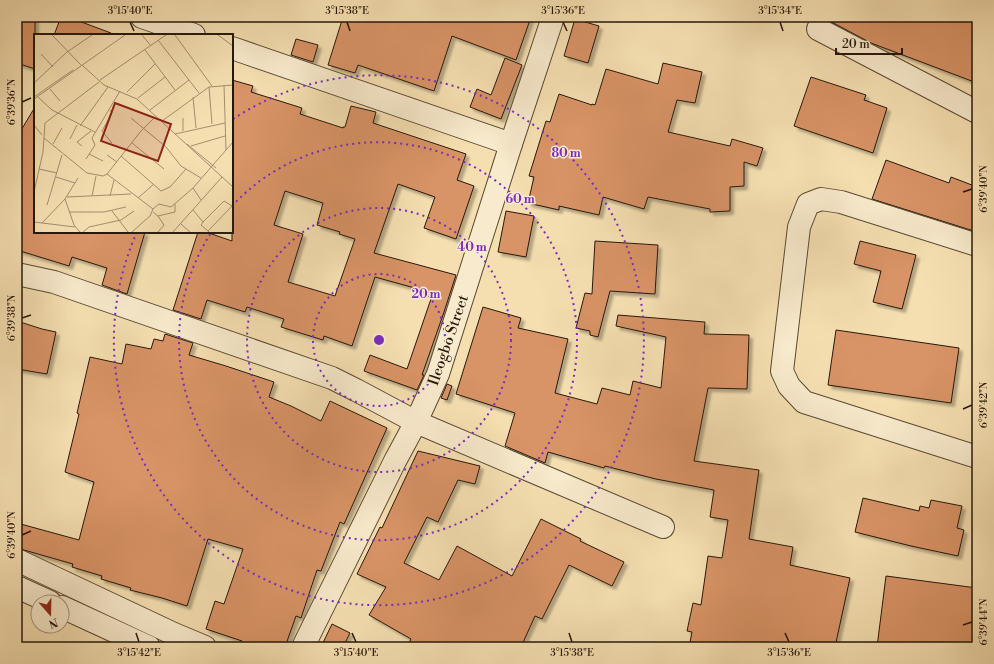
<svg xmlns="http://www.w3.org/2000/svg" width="994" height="664" font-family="'Libre Bodoni',serif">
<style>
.building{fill:#d89366;stroke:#26180b;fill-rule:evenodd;filter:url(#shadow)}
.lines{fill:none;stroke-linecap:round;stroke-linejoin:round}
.minor-casing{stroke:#5a4a34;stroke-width:24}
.minor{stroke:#f8eacc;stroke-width:22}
.ticks{fill:none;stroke:#26180b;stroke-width:1.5}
.ring{fill:none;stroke:#7b2cbf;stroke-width:2;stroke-dasharray:2 4}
.labels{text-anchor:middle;stroke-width:3;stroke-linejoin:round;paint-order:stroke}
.street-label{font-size:15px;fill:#26180b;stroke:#f8eacc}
.inset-road{fill:none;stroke:#a28f6f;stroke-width:1}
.view{fill:#8f2418;fill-opacity:0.15;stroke:#8f2418;stroke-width:2}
.inset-edge{fill:none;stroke:#26180b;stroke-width:2}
.centre{fill:#7b2cbf;stroke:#f8eacc;stroke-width:2}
.ring-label{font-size:12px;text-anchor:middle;font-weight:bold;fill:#7b2cbf;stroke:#f8eacc;stroke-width:3;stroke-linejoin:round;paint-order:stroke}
.neatline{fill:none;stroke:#26180b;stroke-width:1.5}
.ticks-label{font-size:10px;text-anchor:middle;fill:#26180b}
</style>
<defs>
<filter id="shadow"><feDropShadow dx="3.5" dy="3.5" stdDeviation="1" flood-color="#0004"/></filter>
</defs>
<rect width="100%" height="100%" fill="#f5dfb1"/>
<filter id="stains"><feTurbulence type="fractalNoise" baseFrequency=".005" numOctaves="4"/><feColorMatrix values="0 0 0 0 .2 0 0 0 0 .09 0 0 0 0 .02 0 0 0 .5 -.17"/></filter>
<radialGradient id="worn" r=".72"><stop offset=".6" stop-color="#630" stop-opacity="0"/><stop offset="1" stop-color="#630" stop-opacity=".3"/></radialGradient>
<!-- building -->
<g class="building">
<polygon points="23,17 35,17 35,69 17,63 17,35"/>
<polygon points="61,17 68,17 111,33 111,35 54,35"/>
<polygon points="343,17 531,17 516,60 452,36 434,91 358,65 355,73 328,65"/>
<polygon points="820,17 977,17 977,83 871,43 824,18"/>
<polygon points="575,19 599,26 588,63 564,56"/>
<polygon points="296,39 318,45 313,62 291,55"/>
<polygon points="505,58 522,65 501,119 470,107 477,89 491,95"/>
<polygon points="663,63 702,72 695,103 677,100 668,132 730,146 732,139 763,148 757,166 744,162 744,186 730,187 730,211 710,212 710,209 648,197 644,209 603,197 599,215 559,206 559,210 528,203 534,177 529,176 546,121 550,122 559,94 592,105 592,104 595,105 606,69 658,84"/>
<polygon points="811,77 866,95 864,100 887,108 873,153 794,126"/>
<path d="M 232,80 L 253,86 L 251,92 L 302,108 L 300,114 L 343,128 L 343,127 L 345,127 L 351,106 L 376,112 L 373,123 L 466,154 L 457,180 L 474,186 L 456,239 L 424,228 L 435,197 L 398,184 L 374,253 L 456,275 L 444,312 L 422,375 L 424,375 L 417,390 L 364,371 L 370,355 L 407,369 L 433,293 L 375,277 L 352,346 L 324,336 L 323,340 L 281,327 L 284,319 L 247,307 L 245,312 L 207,300 L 201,319 L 173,310 L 198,232 L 206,232 L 232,241 ZM 285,191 L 323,203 L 317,225 L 340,232 L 339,234 L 355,239 L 335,296 L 288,282 L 303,234 L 274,225 Z"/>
<polygon points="35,107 35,232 145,232 127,294 102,285 107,268 72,257 69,266 17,250 17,137"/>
<polygon points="886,160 949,183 951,177 977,187 977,232 872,199"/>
<polygon points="506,211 534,216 526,257 498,252"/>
<polygon points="595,241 658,245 655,294 610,291 598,337 590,335 590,331 576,328 585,293 592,294"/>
<polygon points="860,241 916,255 902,309 873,302 881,271 854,264"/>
<polygon points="483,307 521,318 518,328 568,339 555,393 597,404 602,388 630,395 633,381 661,388 666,337 616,326 618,315 705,322 704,334 749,335 747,389 708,388 694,461 759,470 749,539 793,547 790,565 850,578 835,647 761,647 737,642 736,647 689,647 692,632 687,631 693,603 701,605 708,556 722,558 728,520 710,517 714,490 656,479 605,466 604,468 548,452 545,463 505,446 515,413 456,394"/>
<polygon points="17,321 42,329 56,332 47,374 17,369"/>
<polygon points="836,330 959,348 951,403 828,385"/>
<polygon points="165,334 193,343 189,355 226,366 274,382 269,397 291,406 321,421 330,401 387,428 344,524 340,522 321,571 317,570 301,618 296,616 285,647 240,647 242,641 206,629 215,601 224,604 243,549 208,539 187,606 162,598 130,590 131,588 101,579 102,576 72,567 73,564 17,548 17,523 79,540 94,482 65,472 79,414 77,413 90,357 122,364 126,344 151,349 154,339 163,341"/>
<polygon points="447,384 452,386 447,400 441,398"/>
<polygon points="418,451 480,466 475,484 458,480 438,522 427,517 404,563 439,580 457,546 512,576 541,519 581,539 580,541 624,562 612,586 569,565 542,619 535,616 521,647 407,647 411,639 369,615 386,587 357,574 380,527 382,528"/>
<polygon points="863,498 919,511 920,506 929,508 931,500 962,506 957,528 964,530 958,556 911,546 855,532"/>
<polygon points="886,576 977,588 977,647 877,647"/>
<polygon points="332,624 350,633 343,647 321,647"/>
</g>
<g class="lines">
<!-- minor casing -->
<g class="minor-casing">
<g id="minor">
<polyline points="142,17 194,35"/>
<polyline points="818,29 977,112"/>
<polyline points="232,48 511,144"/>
<polyline points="977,245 841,202 821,199 808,204 799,227 782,371 789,386 804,402 977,457"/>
<polyline points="17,274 54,282 332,378 356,390 416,422 663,527"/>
<polyline points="17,560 174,634 205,647"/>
<polyline points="17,587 50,602"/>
<polyline points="62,607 149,647"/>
<polyline points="303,647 395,461 416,422 438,374 511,144 553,17"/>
</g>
</g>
<!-- minor -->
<use href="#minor" class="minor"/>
</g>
<!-- ticks -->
<path class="ticks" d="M 130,22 L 134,31M 347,22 L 350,31M 563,22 L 567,31M 780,22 L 783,31M 22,102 L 31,98M 963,192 L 972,189M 22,318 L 31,315M 963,409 L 972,405M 22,535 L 31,531M 963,625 L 972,622M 136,633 L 139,642M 352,633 L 356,642M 569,633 L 572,642M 785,633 L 789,642"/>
<!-- distance rings -->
<g class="ring">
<circle cx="379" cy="340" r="66"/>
<circle cx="379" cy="340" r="132"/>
<path d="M232 206A199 199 0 1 1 211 233"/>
<path d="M233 119A265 265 0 1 1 137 232"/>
</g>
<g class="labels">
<!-- street labels -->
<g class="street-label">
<text transform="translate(448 340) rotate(-71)" y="5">Ileogbo Street</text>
</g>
</g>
<!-- overview -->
<g transform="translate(34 34)">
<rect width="199" height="199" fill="#f5dfb1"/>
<path class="inset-road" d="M 18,1 L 47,31M 108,1 L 117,12M 141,1 L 178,52M 184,1 L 199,12M 124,6 L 165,59M 111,16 L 141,56M 7,20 L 19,33M 48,31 L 70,51 L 103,65 L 199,153M 66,46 L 132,1M 0,49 L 33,18 L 58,1M 190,51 L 192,116M 175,53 L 178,90M 16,55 L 26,67M 93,58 L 121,30M 0,63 L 39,36M 4,63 L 18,76 L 61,98M 159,63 L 162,94M 104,64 L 131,43M 0,65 L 91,1M 76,76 L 78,79 L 68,97 L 78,109M 116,76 L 155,46M 97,84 L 132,113 L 147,132 L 167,144M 149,84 L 149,97M 128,87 L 175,53 L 199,51M 0,91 L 8,101M 46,92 L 74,53M 141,100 L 191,89M 10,104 L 53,139 L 69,142 L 73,140 L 107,97 L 121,83M 36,105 L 43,91M 98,109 L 130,135M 19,110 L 28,94M 153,110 L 182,134M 48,112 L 43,108 L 57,97M 157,112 L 191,102M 55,120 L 69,127M 73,121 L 83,128M 87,122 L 127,157 L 136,153 L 152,135M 52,125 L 61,111 L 58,104 L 86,57M 5,135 L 23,139M 73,140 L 119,175 L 116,182 L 98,198M 22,143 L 41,149M 0,158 L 9,118 L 11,89 L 65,48M 58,162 L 62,142M 76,162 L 80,146M 33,163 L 97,160M 104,164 L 120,150M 31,165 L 40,191 L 46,198M 167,166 L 159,154 L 199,108M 13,171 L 28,121M 119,175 L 125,170 L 137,173 L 159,154M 159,176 L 169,188M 78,177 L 94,198M 35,178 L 70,178 L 92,173M 119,178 L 124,182 L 141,178 L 141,170M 124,182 L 130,191 L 124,198M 0,188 L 41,193M 8,189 L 31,165 L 44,144M 147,190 L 156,198M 174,197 L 199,171M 49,198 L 55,193 L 87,186 L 100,177M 139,198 L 188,143M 175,198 L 167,191 L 169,188 L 190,167 L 198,172"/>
<path class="view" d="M 81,69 L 137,90 L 124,127 L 67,107 Z"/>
<rect width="199" height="199" class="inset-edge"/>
</g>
<circle cx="379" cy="340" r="6" class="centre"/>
<g class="ring-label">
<text x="566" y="157">80 m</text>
<text x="520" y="203">60 m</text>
<text x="472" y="251">40 m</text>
<text x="426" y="298">20 m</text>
</g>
<!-- margin -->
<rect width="994" height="664" fill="none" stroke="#f5dfb1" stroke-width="44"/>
<!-- north arrow -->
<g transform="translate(50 614) rotate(160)"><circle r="19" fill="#f8eacc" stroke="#a4967f"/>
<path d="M0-3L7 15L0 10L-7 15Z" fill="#8f2418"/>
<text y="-6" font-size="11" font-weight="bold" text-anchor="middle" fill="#26180b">N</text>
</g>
<!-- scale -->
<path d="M836 48v6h66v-6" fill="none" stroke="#26180b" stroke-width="2"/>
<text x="842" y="48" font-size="12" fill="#26180b" stroke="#f8eacc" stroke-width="3" paint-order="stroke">20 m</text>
<rect x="22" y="22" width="950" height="620" class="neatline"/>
<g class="ticks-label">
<text x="130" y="14">3°15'40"E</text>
<text x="347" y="14">3°15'38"E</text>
<text x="563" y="14">3°15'36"E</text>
<text x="780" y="14">3°15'34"E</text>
<text transform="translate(11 102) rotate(-90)" y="4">6°39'36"N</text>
<text transform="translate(983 189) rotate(-90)" y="4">6°39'40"N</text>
<text transform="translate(11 318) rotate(-90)" y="4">6°39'38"N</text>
<text transform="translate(983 405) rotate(-90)" y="4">6°39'42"N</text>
<text transform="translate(11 535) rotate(-90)" y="4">6°39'40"N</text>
<text transform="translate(983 622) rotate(-90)" y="4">6°39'44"N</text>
<text x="139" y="656">3°15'42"E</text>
<text x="356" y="656">3°15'40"E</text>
<text x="572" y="656">3°15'38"E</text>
<text x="789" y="656">3°15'36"E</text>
</g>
<rect width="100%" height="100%" filter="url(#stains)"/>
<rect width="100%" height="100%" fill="url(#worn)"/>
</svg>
